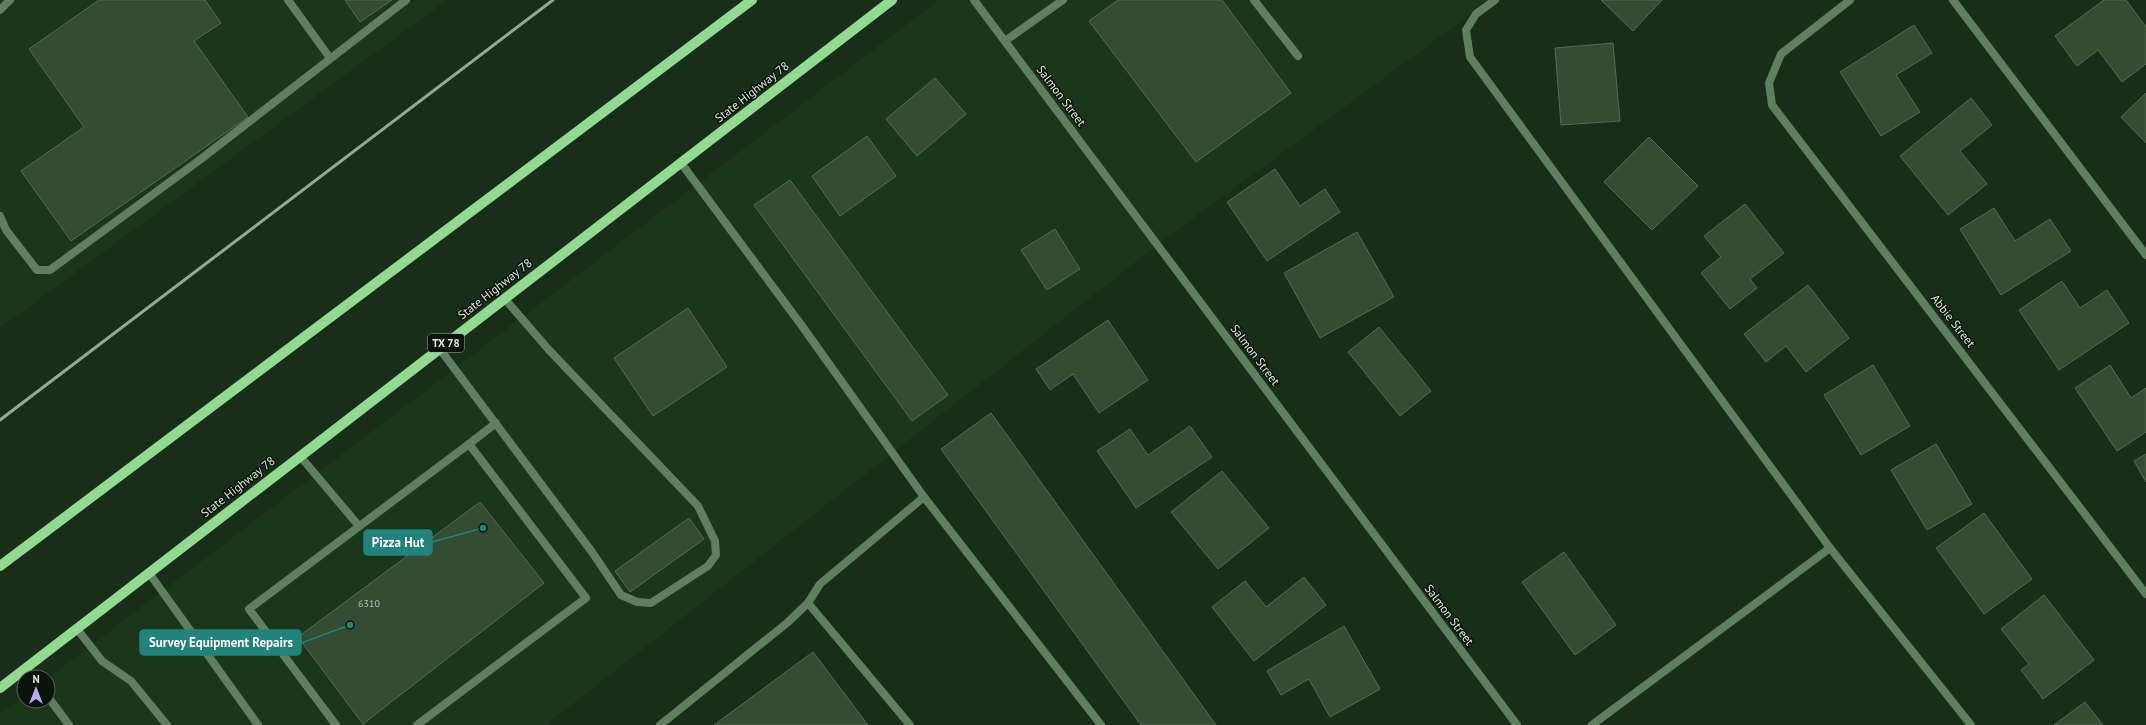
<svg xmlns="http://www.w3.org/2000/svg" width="2146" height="725" font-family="'PT Sans',sans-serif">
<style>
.built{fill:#1b371b}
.building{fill:#354c34;stroke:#556d54}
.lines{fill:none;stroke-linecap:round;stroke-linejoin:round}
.service{stroke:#5e805e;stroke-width:8}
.minor{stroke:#5e805e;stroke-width:8}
.tertiary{stroke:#5e805e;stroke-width:8}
.primary{stroke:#92d991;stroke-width:10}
.rail{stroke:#96a795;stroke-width:3}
.labels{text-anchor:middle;stroke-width:3;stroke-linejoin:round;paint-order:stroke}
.number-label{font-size:10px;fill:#b2c2b0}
.shield{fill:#0a140a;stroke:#9ca99c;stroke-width:1}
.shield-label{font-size:11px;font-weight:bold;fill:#dbe9da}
.street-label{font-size:12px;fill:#dbe9da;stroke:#0a140a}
.leader{fill:none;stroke:#238279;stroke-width:1.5}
.callout-dot{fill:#238279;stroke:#0a140a;stroke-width:1.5}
.callout{fill:#238279;stroke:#238279;stroke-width:1.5}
.callout-label{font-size:13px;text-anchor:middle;font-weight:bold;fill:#fff}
</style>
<rect width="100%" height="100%" fill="#182e18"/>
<!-- built -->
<g class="built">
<polygon points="0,0 447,0 0,328"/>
<polygon points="939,0 1490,0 1157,245 546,725 0,725 0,714 24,696 24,701 48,701 48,678"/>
</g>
<!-- building -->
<g class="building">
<polygon points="99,0 205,0 221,23 194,41 248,117 71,241 21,171 84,127 29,49"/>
<polygon points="345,0 392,0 360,22"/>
<polygon points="1118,0 1222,0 1291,93 1196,162 1089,21"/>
<polygon points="1601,0 1662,0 1633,31"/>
<polygon points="2104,0 2126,0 2146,27 2146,64 2122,82 2098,50 2077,66 2055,36"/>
<polygon points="1914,25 1932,53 1896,75 1920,112 1881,136 1840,72"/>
<polygon points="1613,43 1620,121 1561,125 1555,48"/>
<polygon points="935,78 966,114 917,156 886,119"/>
<polygon points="2146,93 2146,143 2121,117"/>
<polygon points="1971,98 1992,125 1960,151 1987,184 1948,215 1900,156"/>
<polygon points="867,136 896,176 840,216 812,176"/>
<polygon points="1649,137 1698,186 1652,230 1604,182"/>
<polygon points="1275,169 1300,206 1325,189 1340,212 1267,261 1227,202"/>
<polygon points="790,180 948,395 912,421 754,205"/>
<polygon points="1745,204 1784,253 1750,279 1757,288 1730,309 1701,273 1721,257 1704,236"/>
<polygon points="1994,208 2015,241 2050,219 2071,251 2001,295 1960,229"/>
<polygon points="1055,229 1080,269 1047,290 1021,250"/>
<polygon points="1357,232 1394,297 1320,338 1284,273"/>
<polygon points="2062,281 2080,308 2107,290 2129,323 2059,370 2019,310"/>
<polygon points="1808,285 1849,338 1806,372 1786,346 1766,362 1744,334"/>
<polygon points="688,308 727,367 653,416 614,358"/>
<polygon points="1108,320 1148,380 1099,413 1073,374 1050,390 1036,369"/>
<polygon points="1379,327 1431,391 1400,416 1348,352"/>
<polygon points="1873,365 1910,426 1861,455 1824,395"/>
<polygon points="2110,365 2131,398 2146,388 2146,432 2117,451 2075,388"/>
<polygon points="991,413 1216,725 1141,725 941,449"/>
<polygon points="1190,426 1212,457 1136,508 1097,451 1130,429 1148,455"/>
<polygon points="1936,444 1972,504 1927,530 1891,470"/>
<polygon points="2146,454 2146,482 2134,461"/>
<polygon points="1222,471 1269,528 1218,569 1171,512"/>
<polygon points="480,502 544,583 363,724 298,637"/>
<polygon points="1984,513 2032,579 1984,614 1936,548"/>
<polygon points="689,518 704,539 630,592 615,571"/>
<polygon points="1564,552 1616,625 1575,655 1522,582"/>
<polygon points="1304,577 1326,605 1254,661 1212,607 1245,581 1266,607"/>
<polygon points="2044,595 2094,660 2043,699 2021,670 2029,664 2001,629"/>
<polygon points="1344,626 1380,689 1330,717 1309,679 1281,695 1267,671"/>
<polygon points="813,652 868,725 714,725"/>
<polygon points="2085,702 2103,725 2054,725"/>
</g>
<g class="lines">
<!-- service -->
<g class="service">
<polyline points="288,0 330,58"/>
<polyline points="1254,0 1298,56"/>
<polyline points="1495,0 1476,14 1466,30 1470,57 1830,548 1971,725"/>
<polyline points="1953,0 2146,255"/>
<polyline points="0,10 10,0"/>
<polyline points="1005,41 1063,0"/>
<polyline points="681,163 802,326 924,497 1101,725"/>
<polyline points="0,216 6,230 37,270 50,270 201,159 406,0"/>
<polyline points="439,348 592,552 621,595 637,602 651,603 708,566 716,555 715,541 698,506 549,350 504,298"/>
<polyline points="469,444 496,423"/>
<polyline points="300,456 358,525"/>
<polyline points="149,573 258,725"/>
<polyline points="808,603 910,725"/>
<polyline points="77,629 102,661 131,681 167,725"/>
<polyline points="26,668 33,677"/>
<polyline points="48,697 69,725"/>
<polyline points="336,725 249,609 469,444 586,598 417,725"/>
<polyline points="660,725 787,623 808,603 820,584 924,497"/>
<polyline points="1592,725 1830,548"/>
</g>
<!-- minor -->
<polyline class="minor" points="1850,0 1781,54 1769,83 1772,105 2146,594"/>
<!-- tertiary -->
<polyline class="tertiary" points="974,0 1517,725"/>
<!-- primary -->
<g class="primary">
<polyline points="0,566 752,0"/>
<polyline points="0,688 892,0"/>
</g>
<!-- rail -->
<polyline class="rail" points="0,420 553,0"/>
</g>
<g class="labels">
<!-- number labels -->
<g class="number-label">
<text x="369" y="607">6310</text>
</g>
<!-- shield labels -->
<rect class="shield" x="428" y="334" width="36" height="18" rx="3"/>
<g class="shield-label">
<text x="446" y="347">TX 78</text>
</g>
<!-- street labels -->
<g class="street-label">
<text transform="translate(752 92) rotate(-38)" y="4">State Highway 78</text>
<text transform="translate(1061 96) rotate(53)" y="4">Salmon Street</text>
<text transform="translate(495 289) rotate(-38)" y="4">State Highway 78</text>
<text transform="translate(1953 321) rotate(52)" y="4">Abbie Street</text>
<text transform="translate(1255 355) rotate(53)" y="4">Salmon Street</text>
<text transform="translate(238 487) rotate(-38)" y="4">State Highway 78</text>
<text transform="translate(1449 615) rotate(53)" y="4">Salmon Street</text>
</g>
</g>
<!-- callouts -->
<path class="leader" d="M483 528L432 542M350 625L301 643"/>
<g class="callout-dot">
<circle cx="483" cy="528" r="4"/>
<circle cx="350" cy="625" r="4"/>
</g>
<g class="callout">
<rect x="364" y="530" width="68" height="25" rx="4"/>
<rect x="140" y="630" width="161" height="25" rx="4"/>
</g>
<g class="callout-label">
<text x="398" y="547">Pizza Hut</text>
<text x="221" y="647">Survey Equipment Repairs</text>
</g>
<!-- north arrow -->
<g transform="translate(36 689)"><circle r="19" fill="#0a140a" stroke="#5e695d"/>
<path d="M0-3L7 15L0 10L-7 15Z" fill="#bbaaf6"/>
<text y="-6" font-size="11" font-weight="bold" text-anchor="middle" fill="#dbe9da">N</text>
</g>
</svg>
